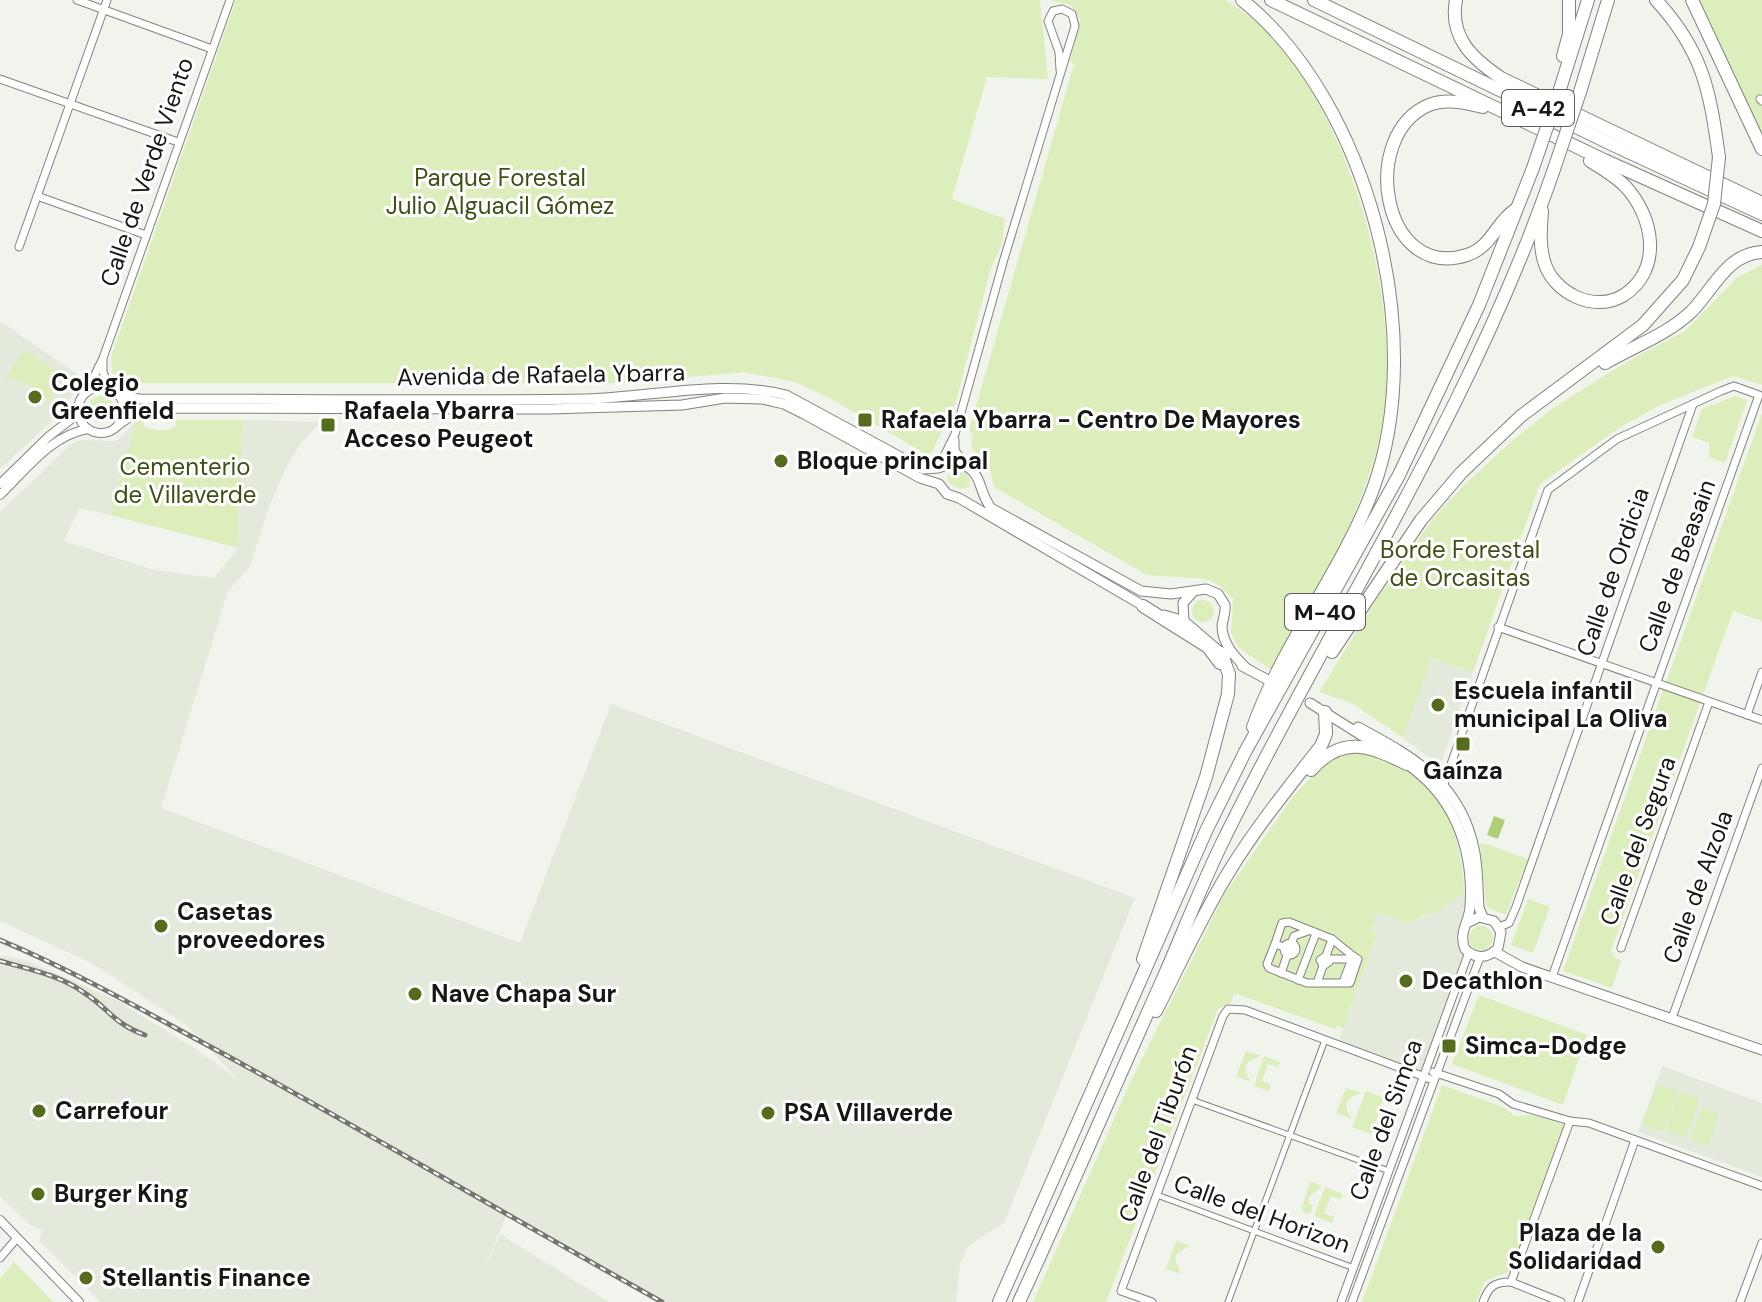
<svg xmlns="http://www.w3.org/2000/svg" width="1762" height="1302" font-family="'DM Sans',sans-serif">
<style>
.built{fill:#e4eadb}
.green{fill:#dbeebb}
.water{fill:#b0cd78}
.lines{fill:none;stroke-linecap:round;stroke-linejoin:round}
.pedestrian-casing{stroke:#80837c;stroke-width:7}
.minor-casing{stroke:#80837c;stroke-width:9}
.tertiary-casing{stroke:#80837c;stroke-width:10}
.secondary-casing{stroke:#80837c;stroke-width:11}
.motorway-casing{stroke:#80837c;stroke-width:14}
.pedestrian{stroke:#fff;stroke-width:5}
.minor{stroke:#fff;stroke-width:7}
.tertiary{stroke:#fff;stroke-width:8}
.secondary{stroke:#fff;stroke-width:9}
.motorway{stroke:#fff;stroke-width:12}
.rail-casing{stroke:#747671;stroke-width:5}
.rail{stroke:#fff;stroke-width:2;stroke-dasharray:6;stroke-linecap:butt}
.motorway-bridge-casing{stroke:#80837c;stroke-width:14;stroke-linecap:butt}
.motorway-bridge{stroke:#fff;stroke-width:12}
.poi-dot{fill:#556c1c;stroke:#fff;stroke-width:3}
.labels{text-anchor:middle;stroke-width:6;stroke-linejoin:round;paint-order:stroke}
.shield{fill:#fff;stroke:#5d5d5b;stroke-width:2}
.shield-label{font-size:22px;font-weight:bold;fill:#171815}
.street-label{font-size:24px;fill:#171815;stroke:#fff}
.park-label{font-size:24px;fill:#3e5013;stroke:#fff}
.poi-label{font-size:24px;font-weight:bold;fill:#171815;stroke:#fff;text-anchor:start}
</style>
<rect width="100%" height="100%" fill="#f1f4ed"/>
<!-- built -->
<g class="built">
<polygon points="0,321 84,379 57,416 0,469"/>
<polygon points="137,420 110,515 79,508 64,541 154,570 214,578 238,548 242,420 321,422 300,444 284,472 269,507 250,567 228,591 161,808 520,943 611,704 1135,898 1004,1223 968,1246 960,1264 956,1302 667,1302 508,1211 484,1269 500,1234 609,1302 100,1302 39,1240 43,1230 30,1225 0,1196 0,955 28,961 114,999 196,1049 239,1080 187,1026 92,963 0,921 0,512 70,445 80,440 117,441"/>
<polygon points="1432,658 1473,672 1440,766 1403,738"/>
<polygon points="1459,895 1470,895 1464,927 1469,952 1424,1077 1337,1045 1377,936 1370,933 1378,913 1410,923 1428,913 1434,914"/>
<polygon points="1662,1066 1762,1103 1762,1177 1638,1132"/>
</g>
<!-- green -->
<g class="green">
<polygon points="236,0 1040,0 1048,79 987,77 952,199 1005,219 1002,244 991,268 955,405 931,453 926,454 831,399 795,382 744,372 620,383 138,383 120,378 112,372 111,357"/>
<path d="M 1049,0 L 1225,0 C 1242,11 1258,22 1272,37 C 1357,130 1411,330 1376,452 C 1355,529 1310,600 1273,671 L 1239,648 L 1231,633 L 1233,599 L 1220,586 L 1206,579 L 1147,575 L 994,487 L 989,466 L 971,448 L 973,435 L 969,431 L 1074,64 L 1070,62 L 1080,19 L 1071,5 Z"/>
<polygon points="1697,0 1762,0 1762,135"/>
<polygon points="1762,265 1762,385 1733,376 1660,405 1619,428 1540,484 1473,672 1432,658 1403,738 1352,703 1319,692 1377,599 1432,520 1461,488 1512,441 1553,408 1625,363 1685,331 1738,277"/>
<path d="M 24,350 L 61,374 L 50,403 C 40,392 21,375 4,380 Z"/>
<circle cx="101" cy="409" r="13"/>
<polygon points="1735,396 1747,400 1725,463 1709,457 1709,443 1692,437 1702,409"/>
<polygon points="1762,413 1762,621 1733,611 1611,951 1615,958 1621,960 1612,988 1563,971"/>
<path d="M 137,419 L 144,419 L 144,426 C 155,431 164,432 175,427 L 176,420 L 242,420 L 238,548 L 110,515 Z"/>
<polygon points="952,471 965,473 970,479 969,487 959,489 949,483 947,477"/>
<circle cx="1203" cy="611" r="11"/>
<path d="M 1362,750 C 1379,757 1397,763 1412,773 C 1450,800 1464,851 1464,895 L 1459,896 L 1434,914 L 1428,913 L 1409,923 L 1378,913 L 1370,932 L 1377,935 L 1343,1028 L 1337,1026 L 1335,1029 L 1234,993 L 1231,1002 L 1218,1009 L 1106,1302 L 1033,1302 L 1129,1085 L 1224,895 L 1292,798 L 1325,762 L 1335,755 Z"/>
<polygon points="1483,843 1528,859 1506,915 1488,908 1486,904 1480,844"/>
<polygon points="1528,899 1550,907 1533,953 1511,945"/>
<circle cx="1481" cy="938" r="12"/>
<polygon points="1479,995 1587,1035 1563,1105 1452,1064"/>
<path d="M 1246,1051 L 1261,1056 C 1245,1062 1241,1066 1251,1082 L 1236,1076 Z"/>
<polygon points="1264,1056 1280,1062 1277,1067 1268,1064 1262,1081 1271,1084 1269,1091 1254,1086"/>
<polygon points="1658,1084 1678,1091 1663,1132 1642,1124"/>
<polygon points="1442,1085 1503,1107 1515,1116 1535,1115 1564,1125 1510,1271 1485,1281 1476,1302 1362,1302"/>
<path d="M 1346,1088 L 1361,1093 C 1345,1099 1342,1103 1352,1119 L 1336,1113 Z"/>
<polygon points="1366,1091 1384,1098 1371,1134 1352,1127"/>
<polygon points="1680,1091 1700,1099 1686,1137 1666,1130"/>
<polygon points="1702,1108 1719,1114 1708,1146 1690,1139"/>
<polygon points="1310,1181 1322,1186 1309,1197 1309,1204 1313,1205 1310,1214 1301,1211"/>
<polygon points="1325,1187 1343,1194 1341,1199 1331,1196 1324,1213 1334,1217 1332,1223 1314,1216"/>
<path d="M 1176,1241 L 1191,1246 C 1172,1255 1173,1255 1181,1274 L 1166,1269 Z"/>
<polygon points="14,1262 53,1302 0,1302 0,1279"/>
</g>
<!-- water -->
<polygon class="water" points="1494,816 1505,820 1498,839 1487,835"/>
<g class="lines">
<!-- pedestrian casing -->
<g class="pedestrian-casing">
<g id="pedestrian">
<polyline points="1192,1100 1389,1171"/>
<polyline points="1157,1195 1354,1268"/>
<polyline points="1228,1302 1325,1040"/>
</g>
</g>
<!-- minor casing -->
<g class="minor-casing">
<g id="minor">
<polyline points="77,0 212,49"/>
<polyline points="0,79 178,142"/>
<polyline points="1760,99 1762,101"/>
<polyline points="37,196 146,235"/>
<polyline points="19,247 107,0"/>
<polyline points="103,360 103,372 110,389"/>
<polyline points="86,393 103,358 230,0"/>
<polyline points="955,440 955,450 965,464"/>
<polyline points="938,468 955,434 1004,259 1075,26 1072,14 1062,9 1053,11 1048,21 1059,52 1060,70"/>
<polyline points="1498,627 1762,720"/>
<polyline points="1747,715 1762,672"/>
<polyline points="1444,784 1548,490 1617,439 1721,391 1734,386 1759,395 1552,977"/>
<polyline points="1499,927 1509,923 1516,907 1693,404"/>
<polyline points="1332,939 1353,956 1343,982"/>
<circle cx="1290" cy="949" r="6"/>
<polyline points="1275,944 1282,923 1289,922 1332,939 1326,956"/>
<polyline points="1284,947 1275,944 1267,964 1269,968 1307,983 1350,983 1358,959 1353,956 1349,959 1329,959"/>
<polyline points="1621,948 1709,702"/>
<polyline points="1281,973 1294,936 1308,931"/>
<polyline points="1298,980 1315,936"/>
<polyline points="1317,983 1323,966 1320,960 1326,956 1329,962 1323,966"/>
<polyline points="1672,1018 1762,768"/>
<polyline points="1433,1072 1499,1094 1513,1104 1570,1121 1589,1123 1762,1186"/>
<polyline points="0,1258 17,1238"/>
<polyline points="1511,1282 1561,1302"/>
<polyline points="1152,1302 1121,1291 1223,1016 1228,1009 1245,1010 1433,1080"/>
<polyline points="1341,1302 1469,952"/>
<polyline points="1352,1302 1480,957"/>
<path d="M 1483,1302 C 1489,1286 1494,1282 1511,1282 L 1570,1121"/>
<polyline points="1578,1302 1635,1140"/>
<polyline points="1740,1302 1762,1243"/>
</g>
</g>
<!-- tertiary casing -->
<g class="tertiary-casing">
<g id="tertiary">
<circle cx="101" cy="410" r="23"/>
<polyline points="0,484 48,437 70,420 77,407"/>
<path d="M 0,495 C 26,470 51,435 88,429"/>
<polyline points="0,1220 79,1302"/>
</g>
</g>
<!-- secondary casing -->
<g class="secondary-casing">
<g id="secondary">
<path d="M 116,393 L 139,399 C 288,399 438,401 587,399 C 653,397 722,379 786,395 L 923,469 L 938,468 L 957,462 C 985,472 976,488 991,508 L 1141,591 L 1171,594 L 1206,589 L 1218,594 L 1225,605 C 1226,613 1223,618 1222,626 C 1222,643 1235,657 1246,668"/>
<polyline points="119,424 139,410 157,408 550,409 682,405 725,398 762,399 784,404 804,414 920,478 939,484 947,494 959,498 1147,608"/>
<polyline points="1164,615 1184,621 1226,657"/>
<polyline points="1184,621 1183,603 1193,592"/>
<polyline points="1242,666 1268,680"/>
<polyline points="1310,703 1383,749"/>
<path d="M 1358,727 C 1415,758 1462,783 1475,853 C 1478,871 1478,890 1479,908 L 1483,917"/>
<path d="M 1402,761 C 1453,793 1474,847 1470,907 C 1469,922 1458,933 1465,949 C 1475,959 1488,959 1498,948 L 1501,932 L 1494,921 L 1479,917 L 1467,923"/>
<polyline points="1495,952 1522,967 1762,1050"/>
</g>
</g>
<!-- motorway casing -->
<g class="motorway-casing">
<g id="motorway">
<path d="M 1242,0 C 1369,102 1429,337 1373,489 C 1342,572 1283,643 1253,727"/>
<polyline points="1271,0 1604,160 1762,231"/>
<polyline points="1314,0 1611,144 1762,214"/>
<path d="M 1456,0 C 1449,38 1473,59 1501,78 L 1762,203"/>
<path d="M 1656,0 C 1703,51 1710,91 1719,157"/>
<polyline points="1692,0 1762,149"/>
<polyline points="1563,56 1569,34 1569,0"/>
<polyline points="1560,89 1588,0"/>
<polyline points="1580,92 1608,0"/>
<path d="M 1483,107 C 1466,103 1446,98 1429,105 C 1358,135 1382,282 1467,255 C 1492,247 1496,222 1515,210"/>
<path d="M 1542,211 C 1541,227 1539,245 1544,261 C 1552,292 1594,314 1624,295 C 1663,269 1654,217 1625,186 C 1615,176 1603,169 1590,161"/>
<path d="M 1605,363 C 1634,346 1667,335 1692,311 C 1714,288 1727,254 1762,252"/>
<polyline points="1143,606 1208,647 1220,663"/>
<polyline points="1332,652 1421,520 1461,473 1521,416 1643,325 1683,280 1699,247"/>
<path d="M 1311,770 C 1343,734 1370,746 1407,764"/>
<polyline points="1143,959 1206,777 1228,694 1229,674 1221,653"/>
<path d="M 1156,1011 C 1180,964 1202,915 1230,870 C 1257,826 1289,787 1321,746 L 1326,734 L 1325,712"/>
<polyline points="999,1302 1206,831 1245,752 1399,475 1479,305 1533,168"/>
<path d="M 1019,1302 C 1069,1193 1116,1083 1165,974 C 1184,930 1202,884 1223,841 C 1333,617 1473,407 1554,169"/>
</g>
</g>
<!-- pedestrian -->
<use href="#pedestrian" class="pedestrian"/>
<!-- minor -->
<use href="#minor" class="minor"/>
<!-- tertiary -->
<use href="#tertiary" class="tertiary"/>
<!-- secondary -->
<use href="#secondary" class="secondary"/>
<!-- motorway -->
<use href="#motorway" class="motorway"/>
<!-- rail casing -->
<g class="rail-casing">
<g id="rail">
<path d="M 0,940 C 77,972 149,1014 222,1053 C 370,1134 515,1220 662,1302"/>
<path d="M 0,961 C 28,969 59,975 83,992 C 109,1008 112,1023 145,1035"/>
</g>
</g>
<!-- rail -->
<use href="#rail" class="rail"/>
<!-- motorway-bridge casing -->
<g class="motorway-bridge-casing">
<g id="motorway-bridge">
<polyline points="1533,168 1560,89"/>
<polyline points="1554,169 1580,92"/>
<polyline points="1699,247 1714,204 1719,157"/>
</g>
</g>
<!-- motorway-bridge -->
<use href="#motorway-bridge" class="motorway-bridge"/>
</g>
<!-- markers -->
<g class="poi-dot">
<circle cx="35" cy="397" r="8"/>
<rect x="857" y="412" width="16" height="16" rx="4"/>
<rect x="320" y="417" width="16" height="16" rx="4"/>
<circle cx="781" cy="461" r="8"/>
<circle cx="1438" cy="705" r="8"/>
<rect x="1455" y="736" width="16" height="16" rx="4"/>
<circle cx="161" cy="926" r="8"/>
<circle cx="1406" cy="981" r="8"/>
<circle cx="415" cy="994" r="8"/>
<rect x="1441" y="1038" width="16" height="16" rx="4"/>
<circle cx="39" cy="1111" r="8"/>
<circle cx="768" cy="1113" r="8"/>
<circle cx="38" cy="1194" r="8"/>
<circle cx="1658" cy="1247" r="8"/>
<circle cx="86" cy="1278" r="8"/>
</g>
<g class="labels">
<!-- shield labels -->
<g class="shield">
<rect x="1502" y="90" width="72" height="36" rx="6"/>
<rect x="1285" y="594" width="80" height="36" rx="6"/>
</g>
<g class="shield-label">
<text x="1538" y="116">A-42</text>
<text x="1325" y="620">M-40</text>
</g>
<!-- street labels -->
<g class="street-label">
<text transform="translate(147 172) rotate(-71)" y="8">Calle de Verde Viento</text>
<text transform="translate(541 375) rotate(-1)" y="8">Avenida de Rafaela Ybarra</text>
<text transform="translate(1677 566) rotate(-70)" y="8">Calle de Beasain</text>
<text transform="translate(1613 572) rotate(-71)" y="8">Calle de Ordicia</text>
<text transform="translate(1638 841) rotate(-70)" y="8">Calle del Segura</text>
<text transform="translate(1698 887) rotate(-70)" y="8">Calle de Alzola</text>
<text transform="translate(1386 1120) rotate(-70)" y="8">Calle del Simca</text>
<text transform="translate(1158 1134) rotate(-70)" y="8">Calle del Tiburón</text>
<text transform="translate(1262 1214) rotate(20)" y="8">Calle del Horizon</text>
</g>
<!-- park labels -->
<g class="park-label">
<text x="500" y="186">Parque Forestal<tspan x="500" dy="28">Julio Alguacil Gómez</tspan></text>
<text x="185" y="475">Cementerio<tspan x="185" dy="28">de Villaverde</tspan></text>
<text x="1460" y="558">Borde Forestal<tspan x="1460" dy="28">de Orcasitas</tspan></text>
</g>
<!-- poi labels -->
<g class="poi-label">
<text x="51" y="391">Colegio<tspan x="51" dy="28">Greenfield</tspan></text>
<text x="344" y="419">Rafaela Ybarra<tspan x="344" dy="28">Acceso Peugeot</tspan></text>
<text x="881" y="428">Rafaela Ybarra - Centro De Mayores</text>
<text x="797" y="469">Bloque principal</text>
<text x="1454" y="699">Escuela infantil<tspan x="1454" dy="28">municipal La Oliva</tspan></text>
<text x="1463" y="779" text-anchor="middle">Gaínza</text>
<text x="177" y="920">Casetas<tspan x="177" dy="28">proveedores</tspan></text>
<text x="1422" y="989">Decathlon</text>
<text x="431" y="1002">Nave Chapa Sur</text>
<text x="1465" y="1054">Simca-Dodge</text>
<text x="55" y="1119">Carrefour</text>
<text x="784" y="1121">PSA Villaverde</text>
<text x="54" y="1202">Burger King</text>
<text x="1642" y="1241" text-anchor="end">Plaza de la<tspan x="1642" dy="28">Solidaridad</tspan></text>
<text x="102" y="1286">Stellantis Finance</text>
</g>
</g>
</svg>
